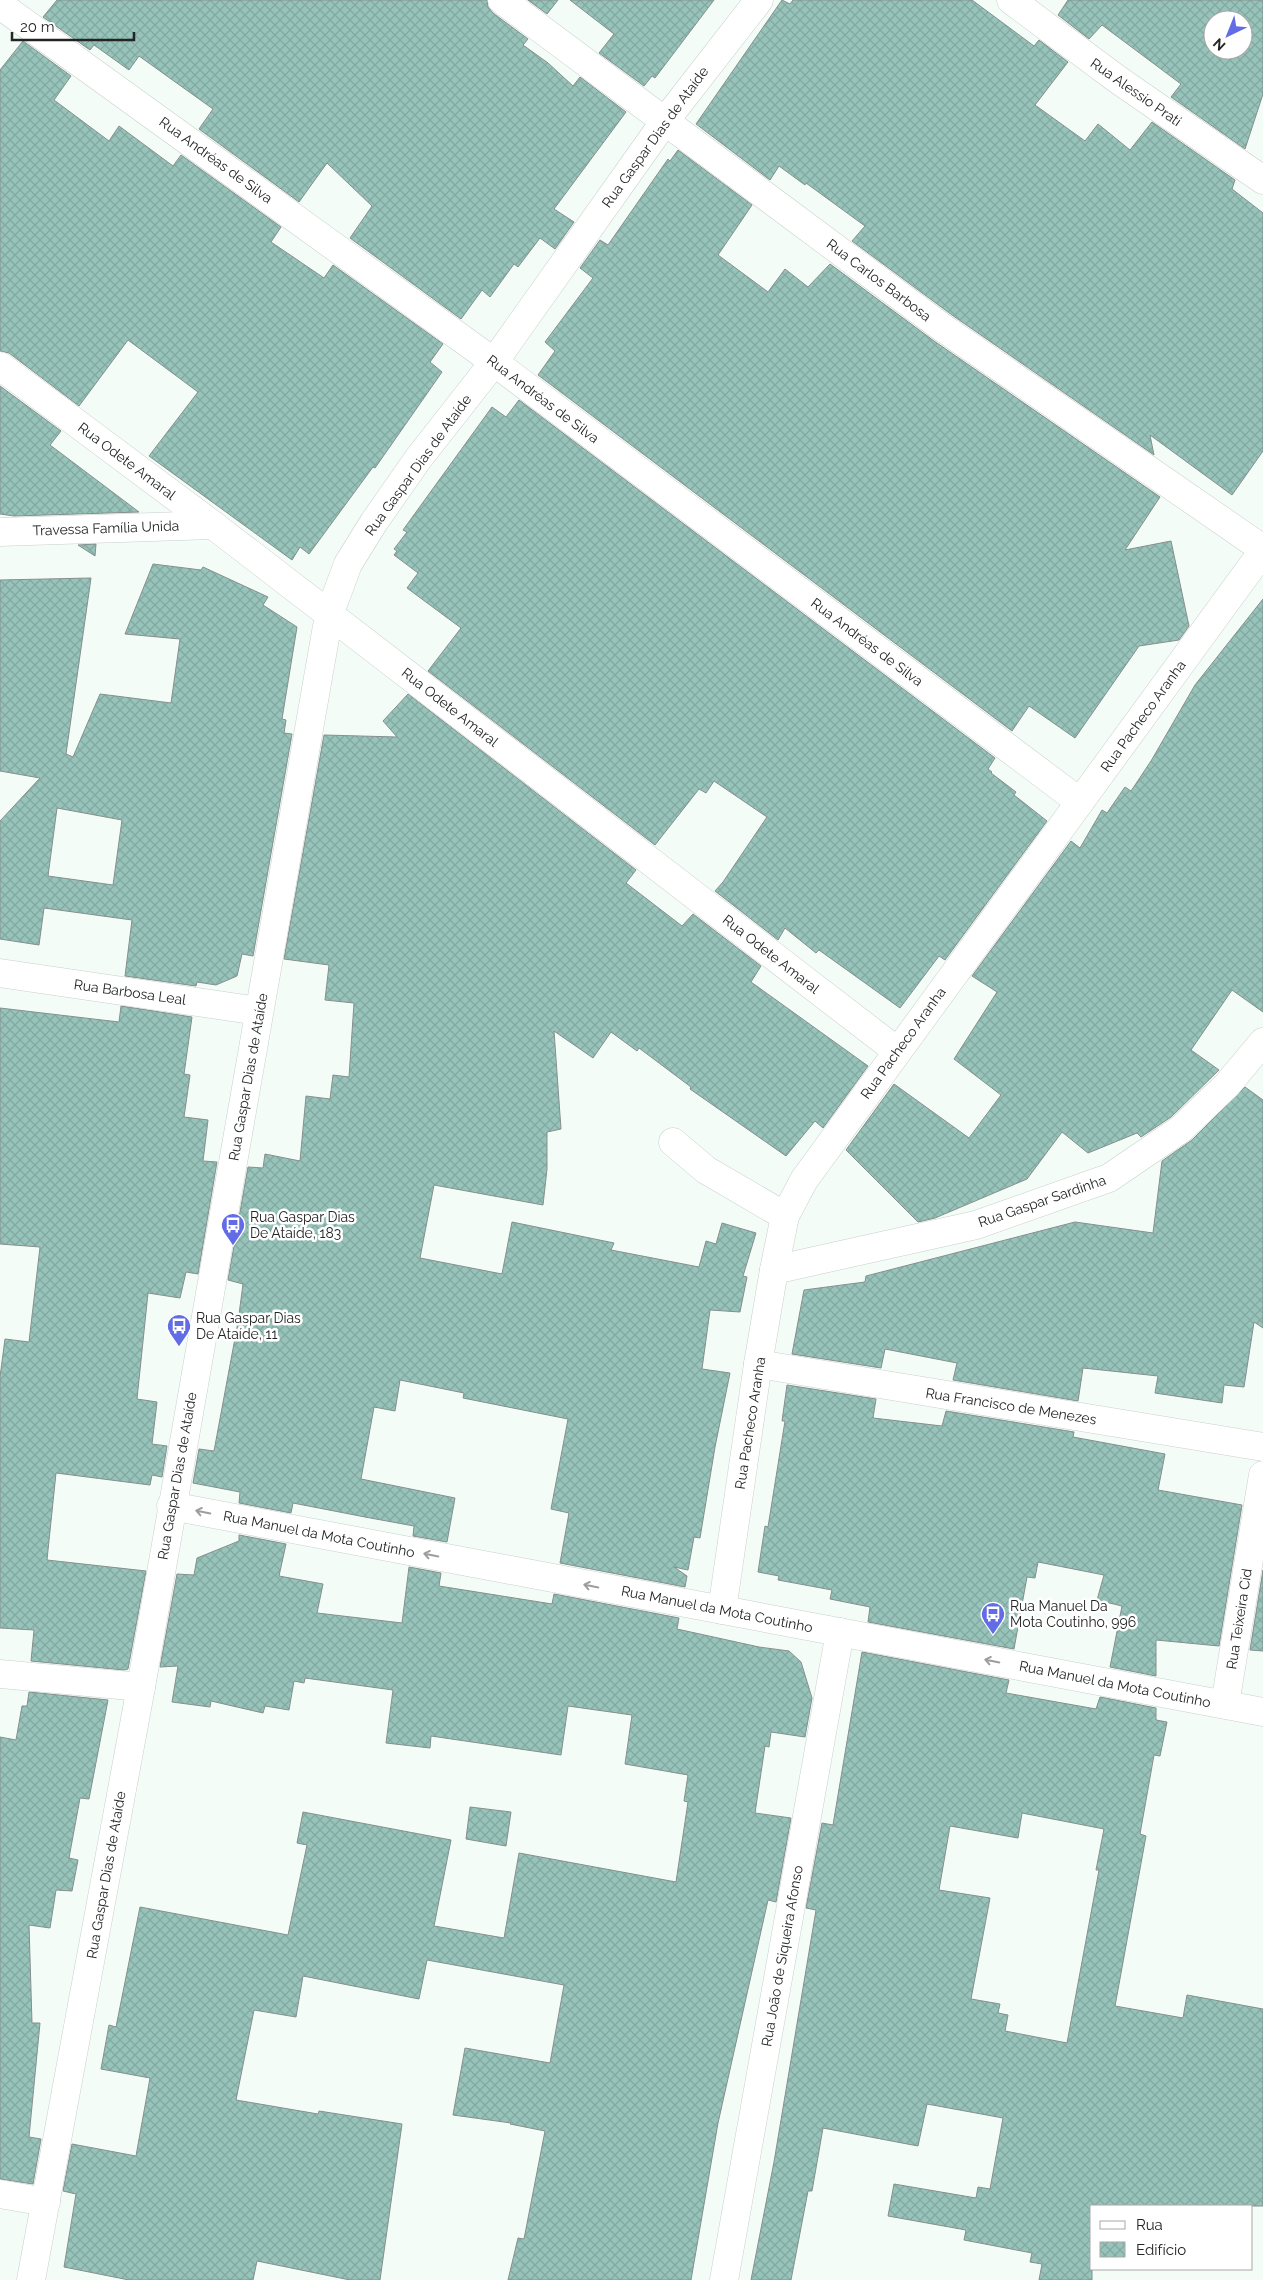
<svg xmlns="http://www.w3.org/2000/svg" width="1263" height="2280" font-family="Raleway,sans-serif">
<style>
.building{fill:url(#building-cross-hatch);stroke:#868f8d;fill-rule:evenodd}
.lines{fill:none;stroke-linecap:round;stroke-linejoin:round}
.minor-casing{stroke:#c9d0cc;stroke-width:29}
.minor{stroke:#fff;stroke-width:28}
.oneway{stroke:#9c9d9c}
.labels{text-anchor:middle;stroke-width:5;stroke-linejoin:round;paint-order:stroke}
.street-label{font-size:14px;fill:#222523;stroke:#fff}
.poi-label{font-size:14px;fill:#222523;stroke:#fff;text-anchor:start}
</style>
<defs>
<pattern id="building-cross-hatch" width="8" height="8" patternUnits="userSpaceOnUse" patternTransform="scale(1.25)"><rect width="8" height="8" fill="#97c4ba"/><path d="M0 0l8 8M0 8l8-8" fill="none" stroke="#82a8a0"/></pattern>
</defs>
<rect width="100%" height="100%" fill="#f4fcf7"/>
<!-- building -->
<g class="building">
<polygon points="57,0 487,0 488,7 493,13 528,39 523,45 548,63 573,86 580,77 626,112 554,209 574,222 555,249 540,238 518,267 514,264 490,297 482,290 461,319 350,238 372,206 327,163 299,202 199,129 213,109 139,56 129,70 94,45 90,50 43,17"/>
<polygon points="528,0 558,0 547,14"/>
<polygon points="570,0 714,0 655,78 652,76 644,86 599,53 614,34"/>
<polygon points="782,0 790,4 793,0 972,0 1034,46 1039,40 1068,62 1035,105 1085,141 1098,124 1130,150 1152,122 1235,180 1232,189 1263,213 1263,451 1232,495 1150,435 1154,455 952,315 852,241 865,226 806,183 805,185 779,166 770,180 696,124"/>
<path d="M 1068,0 L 1263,0 L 1263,94 L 1245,149 L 1171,97 L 1181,84 L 1102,25 L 1089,39 L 1058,15 ZM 1213,20 L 1243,20 L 1243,50 L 1213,50 Z"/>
<polygon points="23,41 71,76 54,100 109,141 119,126 173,166 181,155 281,227 271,242 324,278 333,265 443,344 430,362 442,372 375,468 373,467 309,554 300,547 292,560 149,456 198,392 128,340 79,406 9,353 0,351 0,70"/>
<polygon points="678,150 752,205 718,255 768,292 785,269 808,287 830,264 934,341 1160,497 1125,550 1171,541 1189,626 1179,640 1139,646 1075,738 1029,706 1012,731 538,375 555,351 545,342 593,278 580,268 600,240 608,245 668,159 670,161"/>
<polygon points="0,386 61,431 50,445 139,512 14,516 0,514"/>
<polygon points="519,400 995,758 988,769 992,772 991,773 1016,792 1014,795 1047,821 945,960 939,956 900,1008 819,950 816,953 785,928 778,940 715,891 723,882 767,817 714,781 706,793 699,789 655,845 428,671 461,628 407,588 418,573 394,555 397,551 394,549 407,532 403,530 492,407 506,417"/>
<polygon points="96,544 95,556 78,545"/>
<path d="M 153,564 L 201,570 L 203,567 L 268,597 L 263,605 L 297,627 L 282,719 L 286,720 L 284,733 L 292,734 L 253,956 L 242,954 L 237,976 L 216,985 L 197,982 L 196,986 L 125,976 L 132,920 L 44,908 L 39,945 L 0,939 L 0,821 L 40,778 L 0,771 L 0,580 L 91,578 L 66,754 L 73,757 L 100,694 L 171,703 L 180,639 L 125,634 ZM 57,808 L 122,820 L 113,885 L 48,876 Z"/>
<polygon points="1263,599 1263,1012 1232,990 1191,1050 1219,1070 1171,1117 1141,1137 1137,1133 1088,1153 1062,1132 1027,1179 935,1218 918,1222 846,1150 894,1084 969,1138 1001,1095 954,1059 997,992 972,976 1071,841 1080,848 1102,810 1107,813 1125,787 1131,791 1151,761 1195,685"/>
<polygon points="408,694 636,870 626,883 682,926 693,914 761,966 751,982 868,1066 823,1128 815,1121 786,1156 690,1089 691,1087 639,1048 637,1051 611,1032 593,1058 554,1031 561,1129 547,1132 547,1169 543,1205 434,1185 420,1258 502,1274 512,1222 614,1243 611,1250 699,1267 706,1241 716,1244 722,1223 756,1233 743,1276 747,1277 740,1312 710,1310 702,1369 730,1373 715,1447 700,1538 694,1537 688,1570 674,1567 687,1576 685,1587 560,1563 569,1513 551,1509 568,1419 463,1398 464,1393 400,1380 395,1411 374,1407 361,1479 455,1498 447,1542 413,1536 414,1526 365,1517 293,1503 291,1513 239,1503 240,1492 193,1483 199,1449 214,1451 238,1322 243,1284 228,1280 248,1167 263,1168 265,1154 300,1161 306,1096 330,1099 333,1075 349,1077 354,1003 325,1000 329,965 284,959 324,735 397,737 383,721"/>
<polygon points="121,1006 192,1017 184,1074 190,1075 184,1117 208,1120 203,1161 217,1162 198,1274 186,1272 180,1298 148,1293 137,1399 157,1402 152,1444 167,1446 162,1477 152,1475 150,1485 56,1473 47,1560 146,1571 128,1669 124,1670 31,1661 34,1630 0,1628 0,1377 5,1339 29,1342 40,1247 0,1244 0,1008 119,1022"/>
<polygon points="1245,1087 1263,1100 1263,1328 1254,1322 1244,1387 1224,1385 1222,1403 1155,1393 1158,1376 1083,1368 1078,1401 953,1380 957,1363 885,1349 881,1368 792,1354 804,1290 865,1282 866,1276 1075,1222 1153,1233 1162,1161 1192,1140"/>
<polygon points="787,1385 876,1399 873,1418 942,1426 946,1411 1074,1432 1073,1437 1165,1454 1158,1490 1242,1505 1219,1646 1156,1640 1156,1676 1110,1667 1122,1606 1097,1600 1104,1575 1038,1562 1035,1578 1027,1577 1014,1649 868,1622 870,1607 830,1599 832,1590 778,1580 779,1576 758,1572 765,1526 768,1527 785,1421 782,1421"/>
<polygon points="239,1535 286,1544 279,1576 323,1584 317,1613 402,1623 409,1567 441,1573 439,1586 552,1604 554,1594 679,1618 677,1629 759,1647 789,1651 801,1662 812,1698 805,1737 771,1732 769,1747 765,1746 755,1813 791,1818 776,1902 768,1900 718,2123 691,2280 508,2280 518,2238 524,2239 545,2131 510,2124 511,2123 453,2115 465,2048 550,2063 564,1985 427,1960 419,1999 303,1976 296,2017 254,2010 236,2100 318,2114 319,2111 402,2124 380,2280 350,2280 257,2261 253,2280 129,2280 64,2267 76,2194 63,2191 72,2144 136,2156 150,2078 101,2069 109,2025 116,2027 140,1907 288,1935 307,1845 297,1843 303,1812 451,1840 434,1926 504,1938 519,1853 676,1882 688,1802 684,1801 688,1775 625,1764 632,1715 568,1706 561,1755 431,1736 430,1748 386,1743 393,1690 305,1678 304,1683 294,1681 289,1710 265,1706 263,1713 211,1701 210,1707 172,1702 178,1666 160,1667 177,1574 194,1575 197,1558 239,1541"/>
<polygon points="1263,1570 1263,1651 1250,1650"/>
<path d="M 862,1652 L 1009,1680 L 1006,1693 L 1096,1709 L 1100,1697 L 1156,1708 L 1156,1720 L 1167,1722 L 1160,1756 L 1154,1755 L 1140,1834 L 1146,1836 L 1115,2006 L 1183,2018 L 1187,1995 L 1263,2009 L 1263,2206 L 1092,2206 L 1092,2280 L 1039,2280 L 1042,2264 L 1030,2262 L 1032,2253 L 964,2240 L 966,2230 L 888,2216 L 894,2184 L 976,2198 L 978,2187 L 990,2189 L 1003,2118 L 927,2104 L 918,2146 L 823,2128 L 812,2191 L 808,2191 L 791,2280 L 751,2280 L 774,2162 L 816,1910 L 806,1908 L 822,1823 L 833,1825 ZM 1022,1813 L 1104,1829 L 1096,1870 L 1099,1870 L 1067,2043 L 1005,2031 L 1008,2015 L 998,2013 L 1000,2004 L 971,1999 L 990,1898 L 939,1890 L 950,1826 L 1018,1838 Z"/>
<polygon points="29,1692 108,1700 89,1799 80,1798 69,1858 78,1860 72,1891 56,1890 50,1928 29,1925 32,2023 40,2023 29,2137 41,2139 33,2184 0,2179 0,1737 16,1740 22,1706 27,1706"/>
<polygon points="470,1807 511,1812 506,1846 466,1839"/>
</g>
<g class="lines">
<!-- minor casing -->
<g class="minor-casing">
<g id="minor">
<polyline points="502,0 943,328 1263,549"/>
<polyline points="1011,0 1117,79 1263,180"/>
<polyline points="0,5 494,362 1080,802"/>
<polyline points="0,366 213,525 897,1051"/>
<polyline points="0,532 213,525"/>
<polyline points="0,973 259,1011"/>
<polyline points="673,1142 706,1170 785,1216"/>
<polyline points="774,1270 976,1225 1109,1178 1181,1129 1227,1085 1263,1042"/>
<polyline points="758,1364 1263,1447"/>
<polyline points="171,1506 1263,1712"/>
<polyline points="722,1610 758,1364 774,1270 785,1216 804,1180 1263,551"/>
<polyline points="0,1674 141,1687"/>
<polyline points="1225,1704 1263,1475"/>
<polyline points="0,2194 46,2202"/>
<polyline points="31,2280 141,1687 329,615 348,564 374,522 418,459 494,362 665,121 759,0"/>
<polyline points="724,2280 840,1632"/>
</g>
</g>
<!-- minor -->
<use href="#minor" class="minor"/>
</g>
<!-- one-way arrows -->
<defs><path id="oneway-shaft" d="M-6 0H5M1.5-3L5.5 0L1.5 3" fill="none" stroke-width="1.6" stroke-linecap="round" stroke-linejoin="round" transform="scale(1.25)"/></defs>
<g class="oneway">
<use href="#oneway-shaft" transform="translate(203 1512) rotate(-169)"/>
<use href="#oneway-shaft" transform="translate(431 1555) rotate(-169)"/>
<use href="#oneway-shaft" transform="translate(591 1586) rotate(-169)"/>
<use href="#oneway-shaft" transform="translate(992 1661) rotate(-169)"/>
</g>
<!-- icons -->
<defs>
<g id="bus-pin" transform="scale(1.25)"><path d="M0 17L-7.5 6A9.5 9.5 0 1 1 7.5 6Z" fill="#626ce4" stroke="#fff"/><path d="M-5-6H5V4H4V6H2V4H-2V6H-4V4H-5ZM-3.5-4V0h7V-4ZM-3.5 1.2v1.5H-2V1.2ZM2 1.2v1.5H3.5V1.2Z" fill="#fff"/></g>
</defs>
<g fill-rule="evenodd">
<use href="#bus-pin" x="233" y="1225"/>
<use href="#bus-pin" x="179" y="1326"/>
<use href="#bus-pin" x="993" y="1614"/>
</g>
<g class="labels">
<!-- street labels -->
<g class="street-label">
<text transform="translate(1136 92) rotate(35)" y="5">Rua Alessio Prati</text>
<text transform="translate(655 137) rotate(-54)" y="5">Rua Gaspar Dias de Ataíde</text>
<text transform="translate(216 160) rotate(36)" y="5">Rua Andréas de Silva</text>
<text transform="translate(879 280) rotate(37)" y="5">Rua Carlos Barbosa</text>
<text transform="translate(543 399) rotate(37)" y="5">Rua Andréas de Silva</text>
<text transform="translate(127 461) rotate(37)" y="5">Rua Odete Amaral</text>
<text transform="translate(418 465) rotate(-54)" y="5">Rua Gaspar Dias de Ataíde</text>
<text transform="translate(106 528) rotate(-2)" y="5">Travessa Família Unida</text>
<text transform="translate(867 642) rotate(37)" y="5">Rua Andréas de Silva</text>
<text transform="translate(450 707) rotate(38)" y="5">Rua Odete Amaral</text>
<text transform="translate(1143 716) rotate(-54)" y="5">Rua Pacheco Aranha</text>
<text transform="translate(771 954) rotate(38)" y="5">Rua Odete Amaral</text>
<text transform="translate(130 992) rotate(8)" y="5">Rua Barbosa Leal</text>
<text transform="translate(903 1043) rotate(-54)" y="5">Rua Pacheco Aranha</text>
<text transform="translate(248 1077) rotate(-80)" y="5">Rua Gaspar Dias de Ataíde</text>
<text transform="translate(1042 1201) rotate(-19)" y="5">Rua Gaspar Sardinha</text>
<text transform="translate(1011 1406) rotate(9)" y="5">Rua Francisco de Menezes</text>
<text transform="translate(750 1423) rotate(-81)" y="5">Rua Pacheco Aranha</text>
<text transform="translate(177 1476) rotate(-80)" y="5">Rua Gaspar Dias de Ataíde</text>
<text transform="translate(319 1534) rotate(11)" y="5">Rua Manuel da Mota Coutinho</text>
<text transform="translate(717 1609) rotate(11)" y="5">Rua Manuel da Mota Coutinho</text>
<text transform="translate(1239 1619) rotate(-81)" y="5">Rua Teixeira Cid</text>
<text transform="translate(1115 1684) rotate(11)" y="5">Rua Manuel da Mota Coutinho</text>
<text transform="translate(106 1875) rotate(-80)" y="5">Rua Gaspar Dias de Ataíde</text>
<text transform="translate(782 1956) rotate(-80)" y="5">Rua João de Siqueira Afonso</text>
</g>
<!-- poi labels -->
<g class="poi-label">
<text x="250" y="1222">Rua Gaspar Dias<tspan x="250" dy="16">De Ataíde, 183</tspan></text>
<text x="196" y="1323">Rua Gaspar Dias<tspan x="196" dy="16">De Ataíde, 11</tspan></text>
<text x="1010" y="1611">Rua Manuel Da<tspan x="1010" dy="16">Mota Coutinho, 996</tspan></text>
</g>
</g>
<!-- legend -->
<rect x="1090" y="2205" width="162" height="65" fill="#ffffff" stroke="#a7a8a7"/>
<rect x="1100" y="2221" width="25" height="8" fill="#ffffff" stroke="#a7a8a7"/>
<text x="1136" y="2230" font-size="15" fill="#222523">Rua</text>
<rect x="1100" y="2242" width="25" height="15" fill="url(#building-cross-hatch)" stroke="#a7a8a7"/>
<text x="1136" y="2255" font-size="15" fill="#222523">Edifício</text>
<!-- north arrow -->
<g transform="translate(1228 35) rotate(223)"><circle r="24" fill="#ffffff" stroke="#a7a8a7"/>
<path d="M0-4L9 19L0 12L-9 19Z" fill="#626ce4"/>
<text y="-8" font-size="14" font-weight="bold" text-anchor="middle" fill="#222523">N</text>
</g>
<!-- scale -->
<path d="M12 32v8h122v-8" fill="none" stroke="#222523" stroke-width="2.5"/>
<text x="20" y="32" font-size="15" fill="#222523" stroke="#ffffff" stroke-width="4" paint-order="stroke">20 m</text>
</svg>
